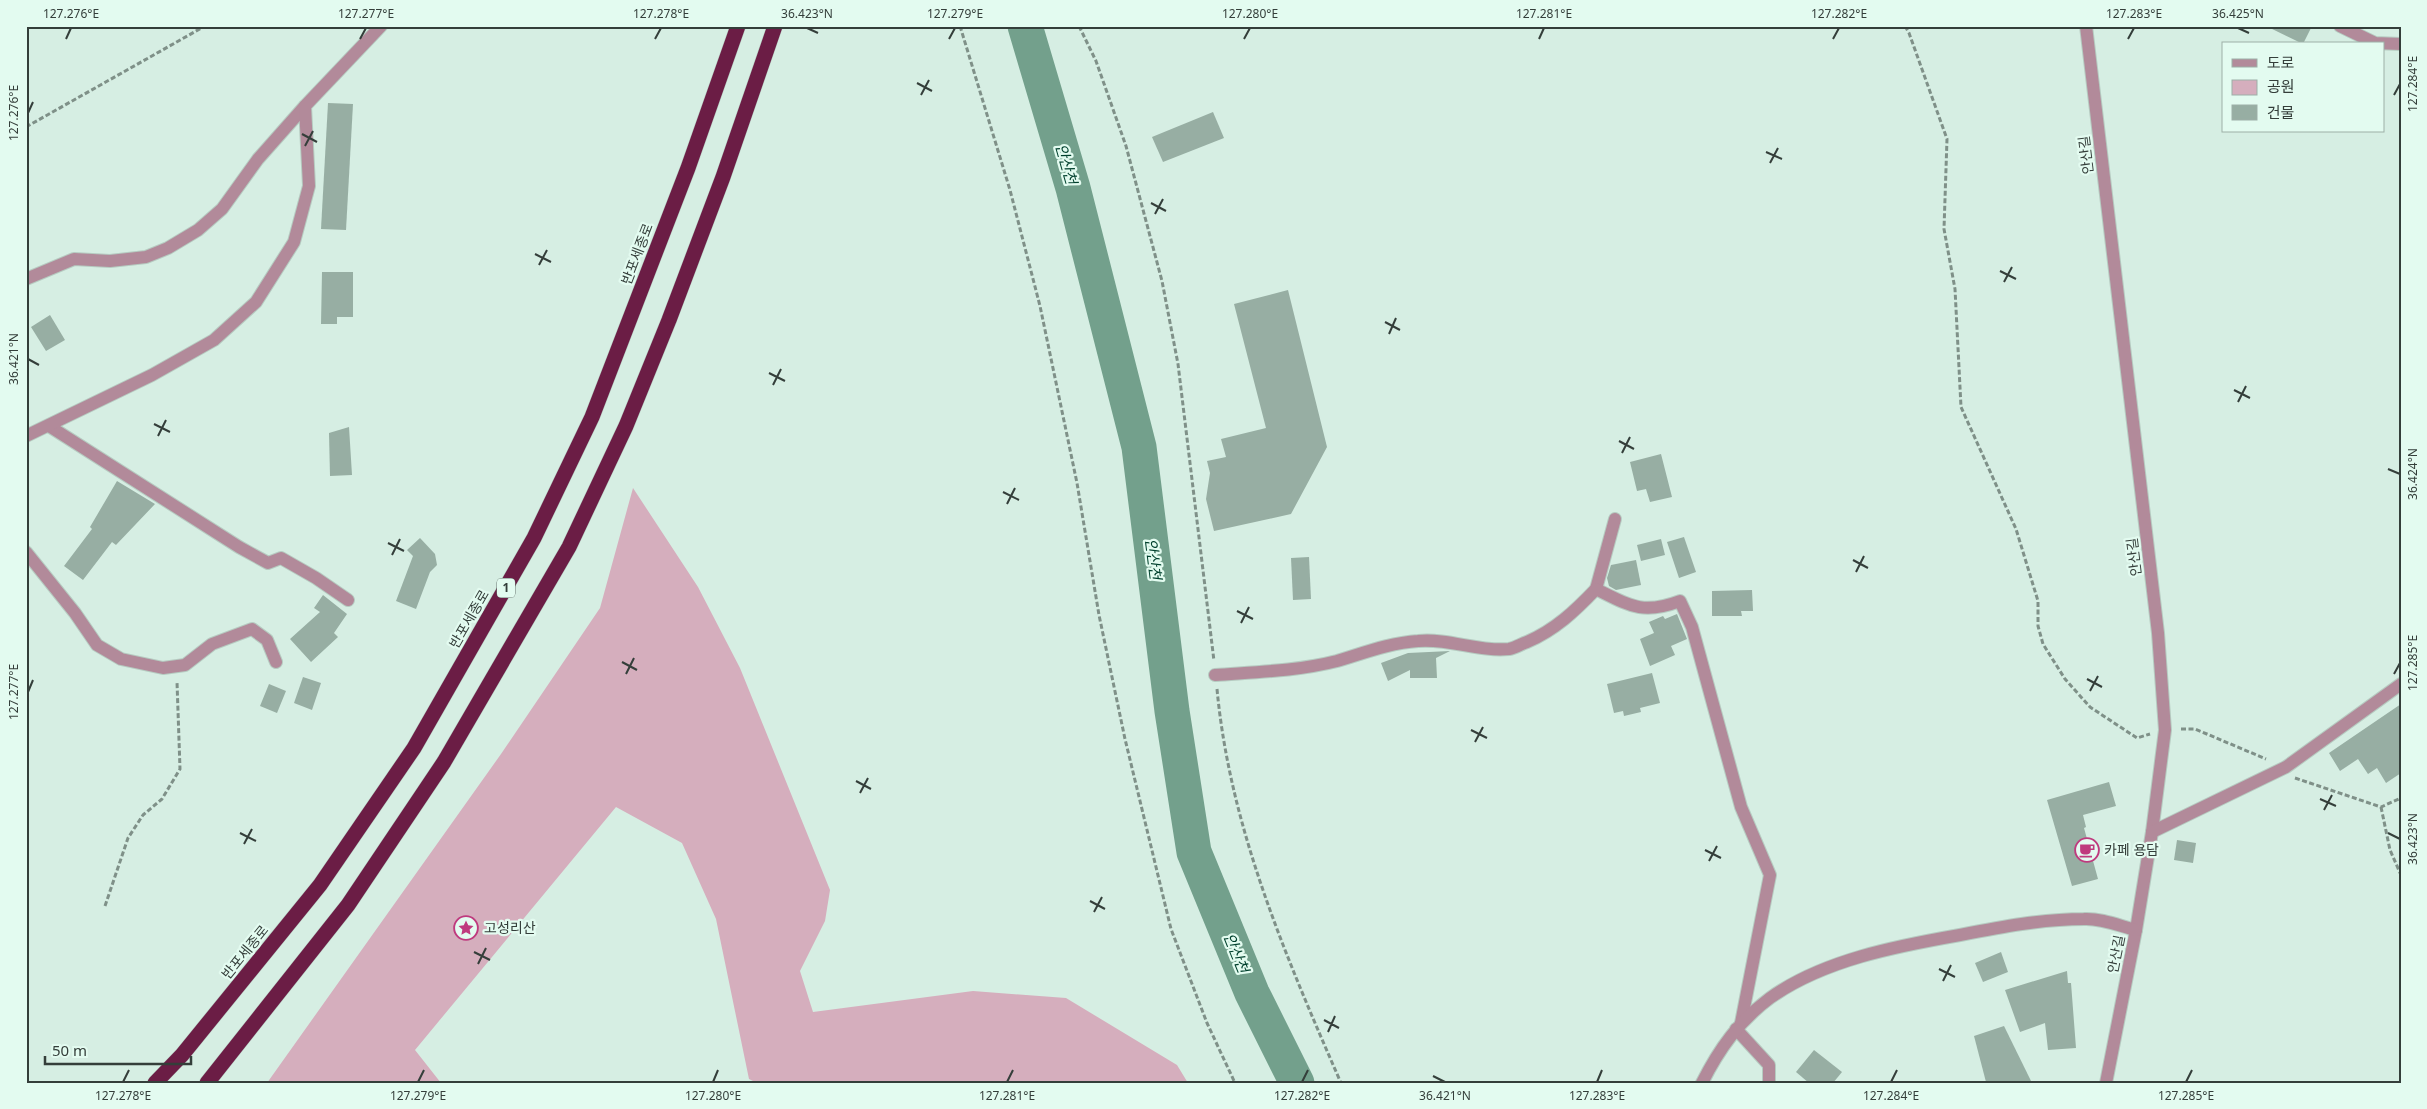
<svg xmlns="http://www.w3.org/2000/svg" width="2427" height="1109" font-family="'Noto Sans','Noto Sans KR',sans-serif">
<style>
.green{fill:#d5aebd}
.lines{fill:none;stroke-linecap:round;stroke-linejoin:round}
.river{stroke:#73a08c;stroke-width:35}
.building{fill:#97aea3}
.minor-casing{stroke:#b6cbc1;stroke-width:14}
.highway-casing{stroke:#b6cbc1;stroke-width:16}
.path{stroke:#7f9088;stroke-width:3;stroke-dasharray:5 2.5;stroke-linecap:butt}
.minor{stroke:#b28a9a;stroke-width:12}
.highway{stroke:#6b1d45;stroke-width:15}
.ticks{fill:none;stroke:#343e3a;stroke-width:2}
.labels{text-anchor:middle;stroke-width:4.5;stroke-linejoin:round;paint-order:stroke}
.shield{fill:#e3fbf0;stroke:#687771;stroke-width:1}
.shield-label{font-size:12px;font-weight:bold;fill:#343e3a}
.street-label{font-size:14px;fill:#343e3a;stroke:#e3fbf0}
.poi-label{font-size:14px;fill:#343e3a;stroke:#e3fbf0;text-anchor:start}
.water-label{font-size:15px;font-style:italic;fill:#00402d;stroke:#e3fbf0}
.neatline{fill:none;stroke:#343e3a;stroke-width:2}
.ticks-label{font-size:12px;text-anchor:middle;fill:#343e3a}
</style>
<rect width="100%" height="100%" fill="#d6eee3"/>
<!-- green -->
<polygon class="green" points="633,488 698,587 740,668 830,890 825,921 800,971 813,1012 973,991 1066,998 1177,1065 1188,1083 757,1083 749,1079 716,919 682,843 616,807 415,1050 441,1083 267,1083 501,754 600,608"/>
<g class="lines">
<!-- river -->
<polyline class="river" points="1025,26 1073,188 1139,447 1172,711 1194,852 1252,993 1297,1083"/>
</g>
<!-- building -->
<g class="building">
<polygon points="2266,26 2312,26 2303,44"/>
<polygon points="328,103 353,104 346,230 321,229"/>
<polygon points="1213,112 1224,138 1163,162 1152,137"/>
<polygon points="322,272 353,272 353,317 337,317 337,324 321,324"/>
<polygon points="1288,290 1327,447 1291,514 1214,531 1206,499 1210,473 1207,461 1226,457 1221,439 1266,428 1234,304"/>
<polygon points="50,315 65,340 46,351 31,327"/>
<polygon points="349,427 352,475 330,476 329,433"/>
<polygon points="1661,454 1672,497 1650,502 1646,489 1637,491 1630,462"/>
<polygon points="117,481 155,504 116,545 112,542 83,580 64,566 92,529 90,527"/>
<polygon points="1684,537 1696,572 1679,578 1667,542"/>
<polygon points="420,538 435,554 437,565 430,572 416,609 396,601 413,556 407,550"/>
<polygon points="1661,539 1665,555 1641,561 1637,545"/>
<polygon points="1309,557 1311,599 1293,600 1291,558"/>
<polygon points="1636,560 1641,585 1616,590 1609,586 1607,578 1611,565"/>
<polygon points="1752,590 1753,611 1741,611 1742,616 1712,616 1712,591"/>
<polygon points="323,595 347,614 334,633 338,637 311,662 290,639 320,612 314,608"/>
<polygon points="1677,614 1687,639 1671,646 1675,655 1650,666 1640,639 1654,633 1649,622 1663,616 1665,619"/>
<polygon points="1450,651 1436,658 1437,678 1410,678 1410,670 1388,681 1381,663 1408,653"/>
<polygon points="1652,673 1660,703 1640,708 1641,712 1624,716 1623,711 1614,713 1607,684"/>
<polygon points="303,677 321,683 312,710 294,703"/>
<polygon points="269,684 286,691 277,713 260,706"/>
<polygon points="2401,704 2401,773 2386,783 2377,768 2368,774 2358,759 2340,771 2329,753"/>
<polygon points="2109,782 2116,806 2083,815 2086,827 2084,828 2098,879 2072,886 2047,800"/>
<polygon points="2177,840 2196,843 2193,863 2174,860"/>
<polygon points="2001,952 2008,972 1983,982 1975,963"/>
<polygon points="2067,971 2068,983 2071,983 2076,1048 2048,1050 2045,1023 2020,1032 2005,990"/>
<polygon points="2004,1026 2032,1083 1986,1082 1974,1036"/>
<polygon points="1814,1050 1842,1072 1833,1083 1809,1083 1796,1072"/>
</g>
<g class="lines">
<!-- minor casing -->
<g class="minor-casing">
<g id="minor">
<polyline points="2086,26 2158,633 2165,730 2152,832 2136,930 2106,1083"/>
<polyline points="2340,26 2375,43 2401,44"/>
<polyline points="26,279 74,259 110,261 146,257 168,248 198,230 222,209 258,159 305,106"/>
<polyline points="49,426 239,547 268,563 281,558 316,578 348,600"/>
<polyline points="26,436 152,375 214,340 256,302 294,242 309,186 305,106 381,26"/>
<polyline points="26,552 75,613 97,645 121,659 163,668 185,665 212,644 252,629 267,640 276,662"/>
<polyline points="1596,589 1615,519"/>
<path d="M 1215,675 C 1255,672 1298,671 1337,661 C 1364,653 1389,643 1418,641 C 1449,638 1479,652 1509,649 C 1515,648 1521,644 1527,642 C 1555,630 1575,611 1596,589 C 1630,606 1643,615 1680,601 L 1692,627 L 1741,807 L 1770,875 L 1741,1023"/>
<polyline points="2152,832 2286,767 2401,684"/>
<polyline points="1736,1029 1769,1065 1769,1083"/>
<path d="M 1702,1083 C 1719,1049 1739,1021 1770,998 C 1823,960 1897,946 1960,935 C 2001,927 2042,919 2084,919 C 2101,918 2120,926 2136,930"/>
</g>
</g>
<!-- highway casing -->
<g class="highway-casing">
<g id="highway">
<polyline points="155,1083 182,1055 320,885 414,748 534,538 592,417 688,168 738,26"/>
<polyline points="207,1083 348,905 444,762 569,547 626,426 669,320 723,177 775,26"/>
</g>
</g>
<!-- path -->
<g class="path">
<polyline points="960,26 1010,190 1040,306 1077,483 1099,615 1125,739 1171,929 1207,1023 1235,1083"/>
<polyline points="1079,26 1096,61 1126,146 1162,281 1178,364 1214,661"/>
<polyline points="1905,26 1909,33 1947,139 1944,229 1955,289 1961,407 2016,529 2038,601 2038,626 2043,644 2065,679 2090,707 2137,738 2150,734"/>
<polyline points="26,127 205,26"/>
<path d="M 1217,689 C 1230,828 1286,957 1341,1083"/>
<polyline points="2181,729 2195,729 2266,759"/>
<polyline points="2295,778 2381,807 2401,798"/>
<polyline points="2381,807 2390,850 2401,875"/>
<polyline points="105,906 128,838 143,815 162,799 180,769 177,682"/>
</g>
<!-- minor -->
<use href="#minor" class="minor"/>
<!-- highway -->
<use href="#highway" class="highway"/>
</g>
<!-- ticks -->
<path class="ticks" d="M 807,28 L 818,33M 2238,28 L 2249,33M 66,39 L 71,28M 360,39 L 366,28M 655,39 L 661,28M 949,39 L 955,28M 1244,39 L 1250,28M 1539,39 L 1544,28M 1833,39 L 1839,28M 2128,39 L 2134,28M 917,83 L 932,91M 921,95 L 929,80M 2394,95 L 2400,84M 28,113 L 33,102M 302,134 L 317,142M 305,146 L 313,131M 1766,152 L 1782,159M 1770,163 L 1778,148M 1151,203 L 1166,211M 1155,214 L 1163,199M 535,254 L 551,262M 539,265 L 547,250M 2000,271 L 2016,279M 2004,282 L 2012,267M 1385,322 L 1400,330M 1389,334 L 1396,318M 28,359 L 39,365M 769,373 L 785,381M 773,385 L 781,369M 2234,390 L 2250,398M 2238,402 L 2246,386M 154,424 L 170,432M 158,436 L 166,420M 1619,441 L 1634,449M 1622,453 L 1630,437M 2388,469 L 2400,474M 1003,492 L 1019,500M 1007,504 L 1015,488M 388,543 L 404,551M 392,555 L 400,539M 1853,560 L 1868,568M 1856,572 L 1864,556M 1237,611 L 1253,619M 1241,623 L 1249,607M 622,662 L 637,670M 626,674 L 634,658M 2394,674 L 2400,663M 2087,679 L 2102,687M 2090,691 L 2098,676M 28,692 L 33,680M 1471,730 L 1487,738M 1475,742 L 1483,727M 856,781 L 871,789M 860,793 L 868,778M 2320,799 L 2336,806M 2324,810 L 2332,795M 240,833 L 256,841M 2388,833 L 2400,839M 244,844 L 252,829M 1705,850 L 1721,858M 1709,861 L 1717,846M 1090,901 L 1105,909M 1094,912 L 1102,897M 474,952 L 490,960M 478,964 L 486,948M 1939,969 L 1955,977M 1943,981 L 1951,965M 1324,1020 L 1339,1028M 1328,1032 L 1335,1016M 1433,1076 L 1445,1082M 123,1082 L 129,1070M 418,1082 L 424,1070M 713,1082 L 718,1070M 1007,1082 L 1013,1070M 1302,1082 L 1308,1070M 1597,1082 L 1602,1070M 1891,1082 L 1897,1070M 2186,1082 L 2192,1070"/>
<!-- icons -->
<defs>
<g id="cafe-ring" transform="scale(1.25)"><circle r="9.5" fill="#e3fbf0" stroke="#bf3a7e" stroke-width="1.5"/><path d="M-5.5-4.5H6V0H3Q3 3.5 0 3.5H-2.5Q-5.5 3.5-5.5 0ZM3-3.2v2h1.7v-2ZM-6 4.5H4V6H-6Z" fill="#bf3a7e"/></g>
<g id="sight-ring" transform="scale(1.25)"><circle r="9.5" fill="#e3fbf0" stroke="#bf3a7e" stroke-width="1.5"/><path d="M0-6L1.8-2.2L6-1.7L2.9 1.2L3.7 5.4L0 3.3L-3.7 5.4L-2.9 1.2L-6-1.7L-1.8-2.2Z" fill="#bf3a7e"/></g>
</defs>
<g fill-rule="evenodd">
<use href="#cafe-ring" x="2087" y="850"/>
<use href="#sight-ring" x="466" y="928"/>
</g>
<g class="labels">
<!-- shield labels -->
<rect class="shield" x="497" y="578.5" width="18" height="19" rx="4"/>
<g class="shield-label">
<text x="506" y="592">1</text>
</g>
<!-- street labels -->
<g class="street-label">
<text transform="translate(2086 155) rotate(-97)" y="5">안산길</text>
<text transform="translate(637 254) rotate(-69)" y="5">반포세종로</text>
<text transform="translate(2134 557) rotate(-97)" y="5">안산길</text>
<text transform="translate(469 619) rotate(-60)" y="5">반포세종로</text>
<text transform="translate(245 952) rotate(-51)" y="5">반포세종로</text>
<text transform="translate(2116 954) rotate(-79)" y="5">안산길</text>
</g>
<!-- poi labels -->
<g class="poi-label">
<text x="2104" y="855">카페 용담</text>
<text x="484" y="933">고성리산</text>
</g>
<!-- water labels -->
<g class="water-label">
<text transform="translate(1066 164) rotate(74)" y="5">안산천</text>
<text transform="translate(1153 559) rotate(83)" y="5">안산천</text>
<text transform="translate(1236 953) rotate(68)" y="5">안산천</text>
</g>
</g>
<!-- border -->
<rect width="2427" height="1109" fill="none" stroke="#e3fbf0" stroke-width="55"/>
<!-- legend -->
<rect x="2222" y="42" width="162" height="90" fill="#e3fbf0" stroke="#9dafa7"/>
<rect x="2232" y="59" width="25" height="8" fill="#b28a9a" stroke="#9dafa7"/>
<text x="2267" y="68" font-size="15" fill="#343e3a">도로</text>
<rect x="2232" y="80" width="25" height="15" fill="#d5aebd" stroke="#9dafa7"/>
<text x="2267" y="92" font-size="15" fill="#343e3a">공원</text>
<rect x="2232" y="105" width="25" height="15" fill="#97aea3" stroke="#9dafa7"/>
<text x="2267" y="118" font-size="15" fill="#343e3a">건물</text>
<!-- scale -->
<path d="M45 1056v8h146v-8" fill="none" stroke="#343e3a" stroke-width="2.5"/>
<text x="52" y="1056" font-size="15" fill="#343e3a" stroke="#e3fbf0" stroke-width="4" paint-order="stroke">50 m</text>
<rect x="28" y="28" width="2372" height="1054" class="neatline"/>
<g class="ticks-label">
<text x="71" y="18">127.276°E</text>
<text x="366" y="18">127.277°E</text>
<text x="661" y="18">127.278°E</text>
<text x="807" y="18">36.423°N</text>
<text x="955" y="18">127.279°E</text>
<text x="1250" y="18">127.280°E</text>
<text x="1544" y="18">127.281°E</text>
<text x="1839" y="18">127.282°E</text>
<text x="2134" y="18">127.283°E</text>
<text x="2238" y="18">36.425°N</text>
<text transform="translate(2413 84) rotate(-90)" y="4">127.284°E</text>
<text transform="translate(14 113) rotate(-90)" y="4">127.276°E</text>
<text transform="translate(14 359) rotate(-90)" y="4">36.421°N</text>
<text transform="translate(2413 474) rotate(-90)" y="4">36.424°N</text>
<text transform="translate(2413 663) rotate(-90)" y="4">127.285°E</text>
<text transform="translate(14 692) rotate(-90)" y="4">127.277°E</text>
<text transform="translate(2413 839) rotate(-90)" y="4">36.423°N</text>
<text x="123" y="1100">127.278°E</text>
<text x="418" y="1100">127.279°E</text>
<text x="713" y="1100">127.280°E</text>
<text x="1007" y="1100">127.281°E</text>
<text x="1302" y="1100">127.282°E</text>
<text x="1445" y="1100">36.421°N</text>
<text x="1597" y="1100">127.283°E</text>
<text x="1891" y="1100">127.284°E</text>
<text x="2186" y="1100">127.285°E</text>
</g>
</svg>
